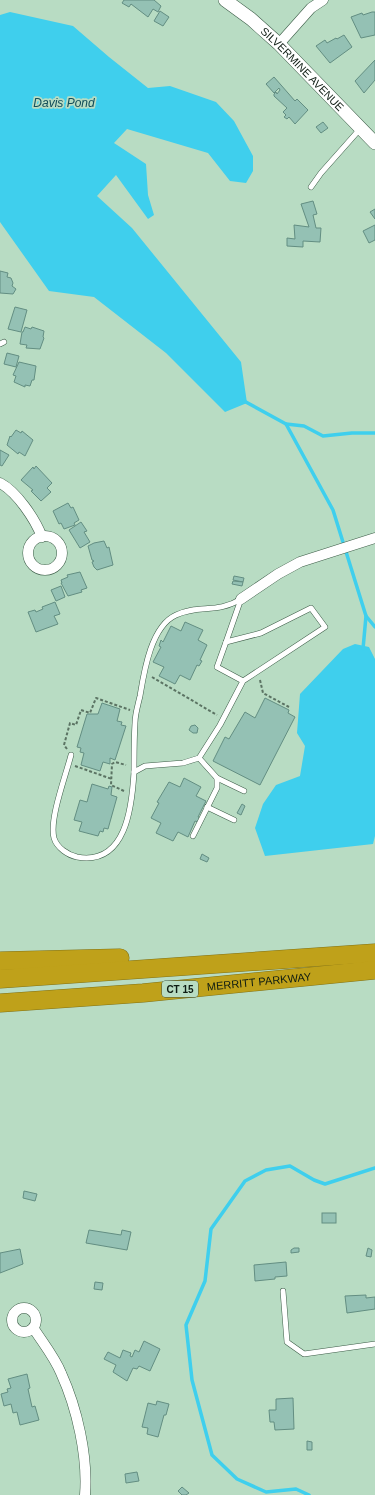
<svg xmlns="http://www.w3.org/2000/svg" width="375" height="1495" font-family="Arial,sans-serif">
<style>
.water{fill:#3fcfed}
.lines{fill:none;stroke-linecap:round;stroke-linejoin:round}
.stream{stroke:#3fcfed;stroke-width:3.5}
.building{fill:#94c1b4;stroke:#638e82}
.service-casing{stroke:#3c5c47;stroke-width:6}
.minor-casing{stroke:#3c5c47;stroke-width:11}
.tertiary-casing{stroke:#3c5c47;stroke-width:14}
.motorway-casing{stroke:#817217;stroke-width:19}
.path{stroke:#5b7363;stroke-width:2;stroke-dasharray:3 2;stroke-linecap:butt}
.service{stroke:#fff;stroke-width:5}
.minor{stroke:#fff;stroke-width:10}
.tertiary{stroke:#fff;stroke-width:13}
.motorway{stroke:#bfa11a;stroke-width:18}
.labels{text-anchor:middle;stroke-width:3.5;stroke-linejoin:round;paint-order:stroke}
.shield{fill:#b8dcc3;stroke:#405547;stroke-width:1}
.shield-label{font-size:10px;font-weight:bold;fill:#0d1b12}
.street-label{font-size:11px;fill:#0d1b12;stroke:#b8dcc3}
.water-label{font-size:12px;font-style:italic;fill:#124e5a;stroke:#b8dcc3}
</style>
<rect width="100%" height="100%" fill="#b8dcc3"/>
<!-- water -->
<g class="water">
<polygon points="10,12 73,26 109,57 148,88 170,86 216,102 234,121 253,156 253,171 246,183 230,181 208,153 127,129 114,143 146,164 148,195 154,215 148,219 116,175 97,196 132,228 241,362 247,403 225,412 166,353 94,297 49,291 0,222 0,15"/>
<polygon points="355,644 369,647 375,659 375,836 373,844 265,856 255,828 263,804 276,785 300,776 305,746 297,733 300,694 343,649"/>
</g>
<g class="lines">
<!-- stream -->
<g class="stream">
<polyline points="244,401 286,424 333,510 366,616 375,627"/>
<polyline points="286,424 304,426 323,436 352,433 375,433"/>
<polyline points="363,649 366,616"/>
<polyline points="309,1495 296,1489 266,1492 237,1479 212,1455 192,1380 186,1325 205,1281 211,1229 245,1181 266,1170 290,1166 314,1180 325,1184 375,1168"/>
</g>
</g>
<!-- building -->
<g class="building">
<polygon points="124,0 154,0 161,6 158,12 153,9 148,17 131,4 129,7 122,3"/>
<polygon points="160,11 169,17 163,26 154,21"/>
<polygon points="372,12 375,12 375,35 361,38 351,17 362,13 363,15"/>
<polygon points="344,35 352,47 330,63 316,46 325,40 327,43 336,38 337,39"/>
<polygon points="375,60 375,80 364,93 355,81"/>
<polygon points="274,77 295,101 297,99 308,110 295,124 289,117 287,119 284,117 286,115 283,112 287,108 274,96 274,94 276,92 277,94 280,90 279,88 274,93 266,84"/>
<polygon points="323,122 328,128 321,133 316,127"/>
<polygon points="313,201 317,214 313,215 316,228 321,228 320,242 303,241 303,247 287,246 287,238 295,239 294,225 309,227 301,204"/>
<polygon points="375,209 375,219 370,212"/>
<polygon points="375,225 375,240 369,243 363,231"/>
<polygon points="0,271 8,273 7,277 11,278 13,283 12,286 16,289 13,294 0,293"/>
<polygon points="15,307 27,310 21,332 8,329"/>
<polygon points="25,327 31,329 32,327 44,331 43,337 44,338 40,349 26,348 27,345 20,344 22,332 23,332"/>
<polygon points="7,353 19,356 16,367 4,364"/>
<polygon points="19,362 36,366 34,380 32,380 30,386 25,385 25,387 14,382 16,376 13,375"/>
<polygon points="16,430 21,433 22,431 33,440 25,456 19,452 18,454 7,445 10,436 11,437"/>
<polygon points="0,450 9,455 2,466 0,465"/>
<polygon points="36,466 52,483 47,488 51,492 41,501 31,491 33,490 21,480 33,467 34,469"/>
<polygon points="68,503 71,508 73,507 79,520 74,523 75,525 64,529 61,523 59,524 53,511"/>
<polygon points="81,522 87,531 84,532 90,542 80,548 69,530"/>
<polygon points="104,541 107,548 109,547 113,565 97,570 94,567 92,562 94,561 92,560 88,546 94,543"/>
<polygon points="80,572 87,588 81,590 82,592 68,596 61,583 62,583 61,580 68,577 67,575"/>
<polygon points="234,576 244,578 243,582 233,580"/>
<polygon points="233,581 243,582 242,586 232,584"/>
<polygon points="61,586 65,597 56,601 51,590"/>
<polygon points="55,602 60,614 54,616 58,624 36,632 28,612 35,610 36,612 43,609 42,607"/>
<polygon points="185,622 203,630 198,640 207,645 200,660 202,661 199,666 197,665 190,680 180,675 175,684 159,676 164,667 153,662 161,647 159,646 161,640 163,642 171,626 181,631"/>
<polygon points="265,698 289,710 288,713 295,717 260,785 213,761 225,737 229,739 245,712 255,718"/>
<polygon points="102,703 120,709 117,721 122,722 121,725 126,726 115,760 110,758 110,764 103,762 100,771 81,765 84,753 80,752 81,748 77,747 87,714 98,714"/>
<polygon points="195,725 198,728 197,733 193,733 189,730 191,726"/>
<polygon points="184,778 201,787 196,796 206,801 198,817 200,818 198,822 195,821 188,837 178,832 173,841 156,833 161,823 151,818 159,803 157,802 169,782 180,787"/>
<polygon points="92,784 108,789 109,786 112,787 111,795 117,797 108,829 104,828 103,832 100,831 98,836 79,831 82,822 74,820 80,800 87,802"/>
<polygon points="242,804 245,806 241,815 237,813"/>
<polygon points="202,854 209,858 207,862 200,859"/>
<polygon points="24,1191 37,1194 35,1201 23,1198"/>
<rect x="322" y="1213" width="14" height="10"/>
<polygon points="89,1230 121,1235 122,1230 131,1232 127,1250 86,1243"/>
<polygon points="294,1248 299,1248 299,1252 291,1253 291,1250"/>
<polygon points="368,1248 372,1250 371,1257 366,1256"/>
<polygon points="20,1249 23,1264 0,1273 0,1253"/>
<polygon points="286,1262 287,1276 275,1277 275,1279 255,1281 254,1265"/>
<polygon points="95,1282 103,1283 102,1290 94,1289"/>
<polygon points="366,1295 366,1298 375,1297 375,1309 347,1313 345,1296"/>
<polygon points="144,1341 160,1349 150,1371 139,1366 137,1369 133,1368 127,1381 113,1372 116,1365 104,1359 108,1352 120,1358 123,1350 131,1353 130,1356 132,1357 135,1350 139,1352"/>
<polygon points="27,1374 30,1388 28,1389 32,1407 35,1406 39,1420 20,1425 17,1412 13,1413 11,1404 4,1406 1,1394 8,1392 7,1389 11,1388 8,1379"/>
<polygon points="293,1398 294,1429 275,1430 274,1422 270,1422 269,1410 276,1410 276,1399"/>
<polygon points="157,1401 169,1404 166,1415 164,1415 158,1437 147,1434 148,1428 142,1427 148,1403 156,1405"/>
<polygon points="307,1441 312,1442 312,1450 307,1450"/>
<polygon points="137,1472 139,1481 126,1483 125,1474"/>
<polygon points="182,1487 189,1493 186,1495 182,1495 178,1491"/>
</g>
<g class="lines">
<!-- service casing -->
<g class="service-casing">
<g id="service">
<polyline points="311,187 321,173 360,129"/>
<polyline points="0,344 4,342"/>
<polyline points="226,642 241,599"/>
<path d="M 71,755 C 66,775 49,819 54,838 C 57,848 68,855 77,857 C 126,866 132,807 134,772 L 145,766 L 183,763 L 199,758 L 220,725 L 243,681 L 325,627 L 311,608 L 261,633 L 226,642 L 217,667 L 243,681"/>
<path d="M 134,772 C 134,756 134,739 135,723 C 135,714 138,705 140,696 C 144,672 151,626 176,615 C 199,604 217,614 241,599"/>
<polyline points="217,778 244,791"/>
<polyline points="207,807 234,820"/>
<polyline points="193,836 217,788 217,778 199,758"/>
<polyline points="283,1291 287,1342 304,1354 375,1344"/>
</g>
</g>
<!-- minor casing -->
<g class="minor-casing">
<g id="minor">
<polyline points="279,44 311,8 323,0"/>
<path d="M 0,483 C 17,492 35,519 42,537"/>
<circle cx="45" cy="553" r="17"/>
<polyline points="241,599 278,574 300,562 375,538"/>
<circle cx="24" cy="1320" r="12"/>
<path d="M 34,1329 C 43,1343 55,1358 61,1373 C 77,1408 88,1456 85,1495"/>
</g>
</g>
<!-- tertiary casing -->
<g class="tertiary-casing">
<g id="tertiary">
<path id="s1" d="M 225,0 L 251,19 L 279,44 L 375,143"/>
</g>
</g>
<!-- motorway casing -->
<g class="motorway-casing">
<g id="motorway">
<polyline points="0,961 120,958"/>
<polyline points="0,979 375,953"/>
<path id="s2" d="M 0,1003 L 143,993 L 375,970"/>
</g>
</g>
<!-- path -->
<g class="path">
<polyline points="152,677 217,715"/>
<polyline points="260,680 263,693 289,707"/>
<polyline points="67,749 64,745 70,723 76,725 81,710 90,713 96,698 130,710"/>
<polyline points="75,766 112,779"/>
<polyline points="124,791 111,785 112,764 115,762 126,765"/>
</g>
<!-- service -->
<use href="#service" class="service"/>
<!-- minor -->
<use href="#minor" class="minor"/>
<!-- tertiary -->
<use href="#tertiary" class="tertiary"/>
<!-- motorway -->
<use href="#motorway" class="motorway"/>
</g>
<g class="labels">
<!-- shield labels -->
<rect class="shield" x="162" y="981" width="36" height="16" rx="3"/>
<g class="shield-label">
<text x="180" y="993">CT 15</text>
</g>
<!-- street labels -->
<g class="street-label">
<text dy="4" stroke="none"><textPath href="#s1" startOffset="104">SILVERMINE AVENUE</textPath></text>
<text dy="4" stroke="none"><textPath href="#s2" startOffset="260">MERRITT PARKWAY</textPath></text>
</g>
<!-- water labels -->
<g class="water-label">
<text x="64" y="107">Davis Pond</text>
</g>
</g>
</svg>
